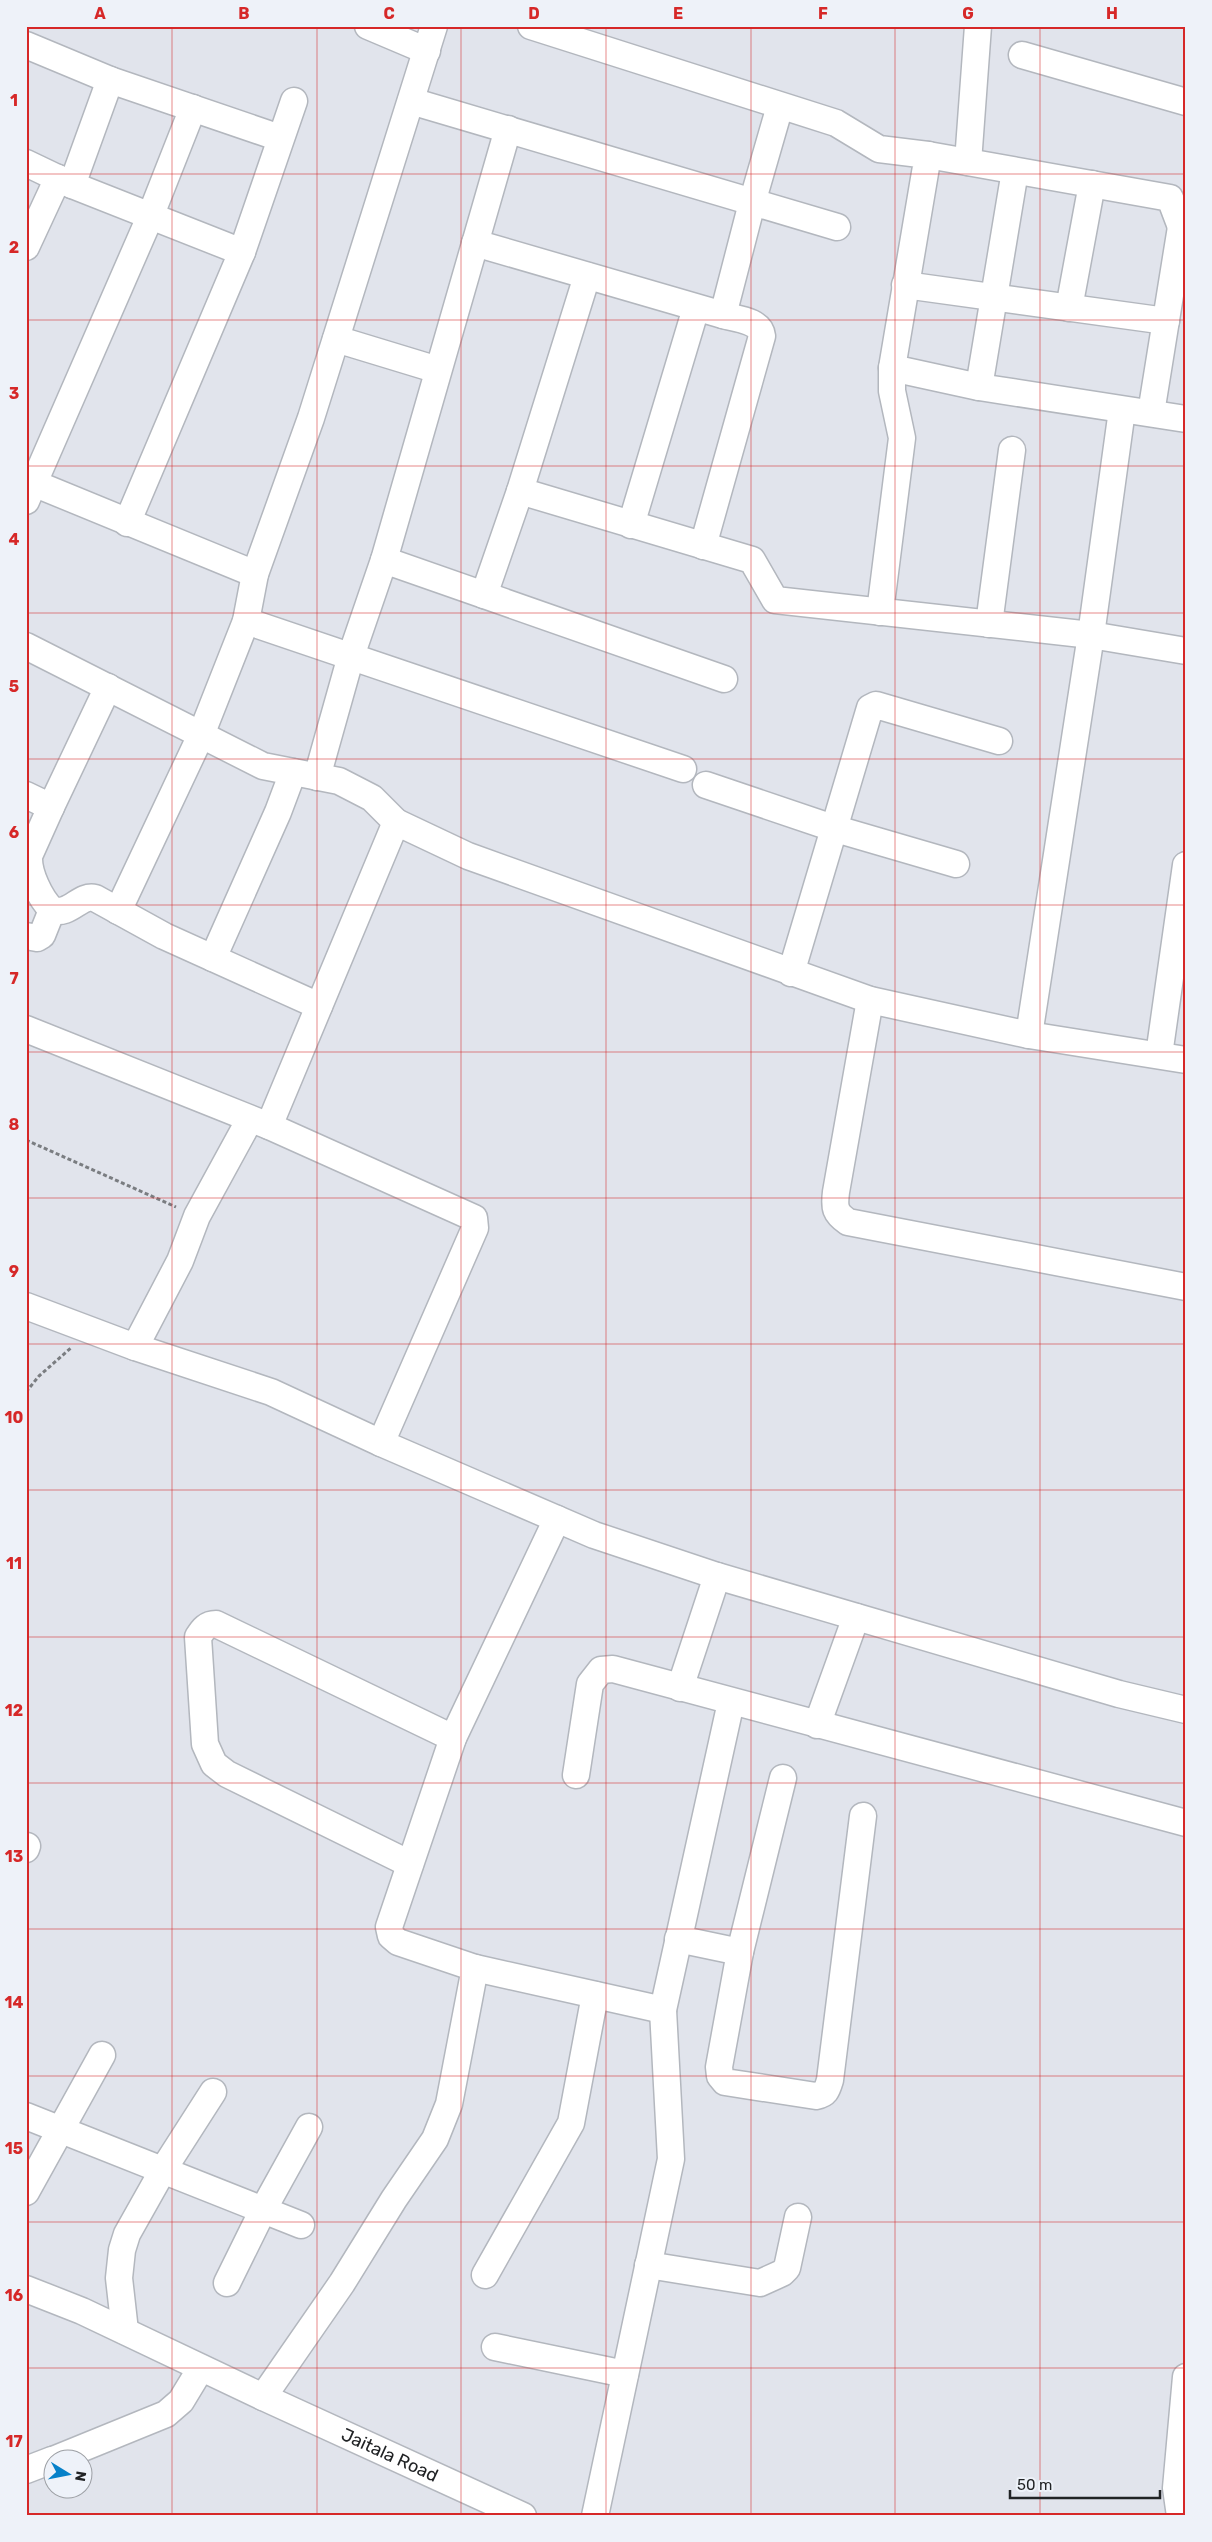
<svg xmlns="http://www.w3.org/2000/svg" width="1212" height="2542" font-family="Rubik,sans-serif">
<style>
.lines{fill:none;stroke-linecap:round;stroke-linejoin:round}
.minor-casing{stroke:#b3b7be;stroke-width:29}
.path{stroke:#7a7d81;stroke-width:3;stroke-dasharray:4 2.5;stroke-linecap:butt}
.minor{stroke:#fff;stroke-width:26}
.grid{fill:none;stroke:#d62828;stroke-width:1;stroke-opacity:0.55}
.labels{text-anchor:middle;stroke-width:4;stroke-linejoin:round;paint-order:stroke}
.street-label{font-size:18px;fill:#212325;stroke:#eef2f9}
.neatline{fill:none;stroke:#d62828;stroke-width:2}
.grid-label{font-size:16px;text-anchor:middle;font-weight:bold;fill:#d62828}
</style>
<rect width="100%" height="100%" fill="#e1e4ec"/>
<g class="lines">
<!-- minor casing -->
<g class="minor-casing">
<g id="minor">
<polyline points="368,26 427,51"/>
<polyline points="531,26 836,123 879,149 928,155 892,368 979,387 1186,419"/>
<polyline points="26,45 110,80 280,138"/>
<polyline points="1022,55 1186,102"/>
<polyline points="411,101 837,227"/>
<polyline points="928,155 1170,198 1181,227 1186,228"/>
<polyline points="968,162 978,26"/>
<polyline points="26,163 72,185 242,252 127,523"/>
<polyline points="72,185 110,80"/>
<polyline points="475,243 723,315 752,203 780,106"/>
<polyline points="26,247 58,178"/>
<polyline points="242,252 294,101"/>
<polyline points="905,285 1166,321"/>
<polyline points="1069,308 1092,184"/>
<polyline points="336,339 438,370"/>
<polyline points="979,387 1015,171"/>
<polyline points="1151,413 1181,227"/>
<polyline points="26,480 255,574 246,621 683,769"/>
<polyline points="520,491 752,560 775,600 1091,635 1122,410"/>
<polyline points="26,501 150,217 193,108"/>
<polyline points="631,525 696,308"/>
<path d="M 703,546 L 762,336 C 760,320 736,319 723,315"/>
<polyline points="384,560 508,129"/>
<polyline points="255,574 311,418 434,26"/>
<polyline points="484,595 520,491 587,276"/>
<polyline points="880,612 902,438 892,391 892,368"/>
<polyline points="989,624 1012,450"/>
<polyline points="26,646 263,766 339,781 372,798 396,822"/>
<polyline points="317,777 351,656 384,560 724,679"/>
<polyline points="706,785 836,829 956,864"/>
<polyline points="26,795 51,807 108,687"/>
<path d="M 51,807 L 29,856 C 28,873 40,898 52,910 C 70,916 80,894 95,898 L 164,936 L 319,1006"/>
<polyline points="118,911 201,735 246,621"/>
<polyline points="26,936 37,938 42,935 52,910"/>
<polyline points="213,958 278,812 293,772"/>
<polyline points="791,973 870,708 876,705 999,741"/>
<path d="M 870,1000 L 836,1192 C 834,1208 835,1213 848,1222 L 1186,1287"/>
<polyline points="26,1029 269,1126"/>
<polyline points="1029,1035 1091,635 1186,651"/>
<polyline points="1159,1055 1186,865"/>
<polyline points="1186,1060 1029,1035 870,1000 468,856 396,822 269,1126 474,1218 475,1228 381,1443 594,1535 717,1576 1119,1694 1186,1710"/>
<polyline points="26,1306 135,1347 271,1392 381,1443"/>
<polyline points="135,1347 180,1261 197,1216 250,1119"/>
<polyline points="557,1519 453,1738 389,1927 391,1936 398,1942 475,1968 663,2010 731,1702"/>
<polyline points="680,1688 717,1576"/>
<polyline points="817,1725 856,1617"/>
<polyline points="576,1775 590,1684 601,1670 613,1669 1186,1823"/>
<polyline points="26,1849 27,1846"/>
<path d="M 410,1864 L 227,1774 L 214,1764 L 205,1744 L 198,1637 C 203,1629 207,1624 216,1624 L 453,1738"/>
<polyline points="678,1939 740,1952 783,1778"/>
<path d="M 740,1952 L 719,2067 L 720,2076 L 725,2082 L 816,2096 C 826,2094 827,2090 830,2080 L 863,1816"/>
<polyline points="26,2116 301,2225"/>
<polyline points="26,2192 102,2055"/>
<polyline points="648,2265 760,2283 782,2273 787,2268 798,2217"/>
<polyline points="485,2275 571,2123 595,1995"/>
<polyline points="227,2283 263,2210 309,2127"/>
<path id="s1" d="M 26,2289 L 82,2311 L 263,2397 L 523,2516"/>
<polyline points="125,2331 119,2278 122,2250 127,2234 163,2170 213,2092"/>
<polyline points="495,2347 625,2374"/>
<polyline points="263,2397 342,2283 394,2199 435,2139 449,2104 475,1968"/>
<polyline points="53,2460 166,2414 181,2401 201,2368"/>
<polyline points="26,2470 52,2460"/>
<polyline points="595,2516 671,2159 663,2010"/>
<polyline points="1180,2516 1176,2488 1186,2377"/>
</g>
</g>
<!-- path -->
<g class="path">
<polyline points="26,1140 176,1207"/>
<polyline points="26,1392 39,1376 72,1347"/>
</g>
<!-- minor -->
<use href="#minor" class="minor"/>
</g>
<!-- grid -->
<path class="grid" d="M 172,26 L 172,2516M 317,26 L 317,2516M 461,26 L 461,2516M 606,26 L 606,2516M 751,26 L 751,2516M 895,26 L 895,2516M 1040,26 L 1040,2516M 26,174 L 1186,174M 26,320 L 1186,320M 26,466 L 1186,466M 26,613 L 1186,613M 26,759 L 1186,759M 26,905 L 1186,905M 26,1052 L 1186,1052M 26,1198 L 1186,1198M 26,1344 L 1186,1344M 26,1490 L 1186,1490M 26,1637 L 1186,1637M 26,1783 L 1186,1783M 26,1929 L 1186,1929M 26,2076 L 1186,2076M 26,2222 L 1186,2222M 26,2368 L 1186,2368"/>
<g class="labels">
<!-- street labels -->
<g class="street-label">
<text dy="6" stroke="none"><textPath href="#s1" startOffset="400">Jaitala Road</textPath></text>
</g>
</g>
<!-- border -->
<rect width="1212" height="2542" fill="none" stroke="#eef2f9" stroke-width="55"/>
<!-- north arrow -->
<g transform="translate(68 2474) rotate(100)"><circle r="24" fill="#eef2f9" stroke="#9c9fa4"/>
<path d="M0-4L9 19L0 12L-9 19Z" fill="#0781c9"/>
<text y="-8" font-size="14" font-weight="bold" text-anchor="middle" fill="#212325">N</text>
</g>
<!-- scale -->
<path d="M1010 2490v8h150v-8" fill="none" stroke="#212325" stroke-width="2.5"/>
<text x="1017" y="2490" font-size="15" fill="#212325" stroke="#eef2f9" stroke-width="4" paint-order="stroke">50 m</text>
<rect x="28" y="28" width="1156" height="2486" class="neatline"/>
<g class="grid-label">
<text x="100" y="19">A</text>
<text x="244" y="19">B</text>
<text x="389" y="19">C</text>
<text x="534" y="19">D</text>
<text x="678" y="19">E</text>
<text x="823" y="19">F</text>
<text x="968" y="19">G</text>
<text x="1112" y="19">H</text>
<text x="14" y="106">1</text>
<text x="14" y="253">2</text>
<text x="14" y="399">3</text>
<text x="14" y="545">4</text>
<text x="14" y="692">5</text>
<text x="14" y="838">6</text>
<text x="14" y="984">7</text>
<text x="14" y="1130">8</text>
<text x="14" y="1277">9</text>
<text x="14" y="1423">10</text>
<text x="14" y="1569">11</text>
<text x="14" y="1716">12</text>
<text x="14" y="1862">13</text>
<text x="14" y="2008">14</text>
<text x="14" y="2154">15</text>
<text x="14" y="2301">16</text>
<text x="14" y="2447">17</text>
</g>
</svg>
